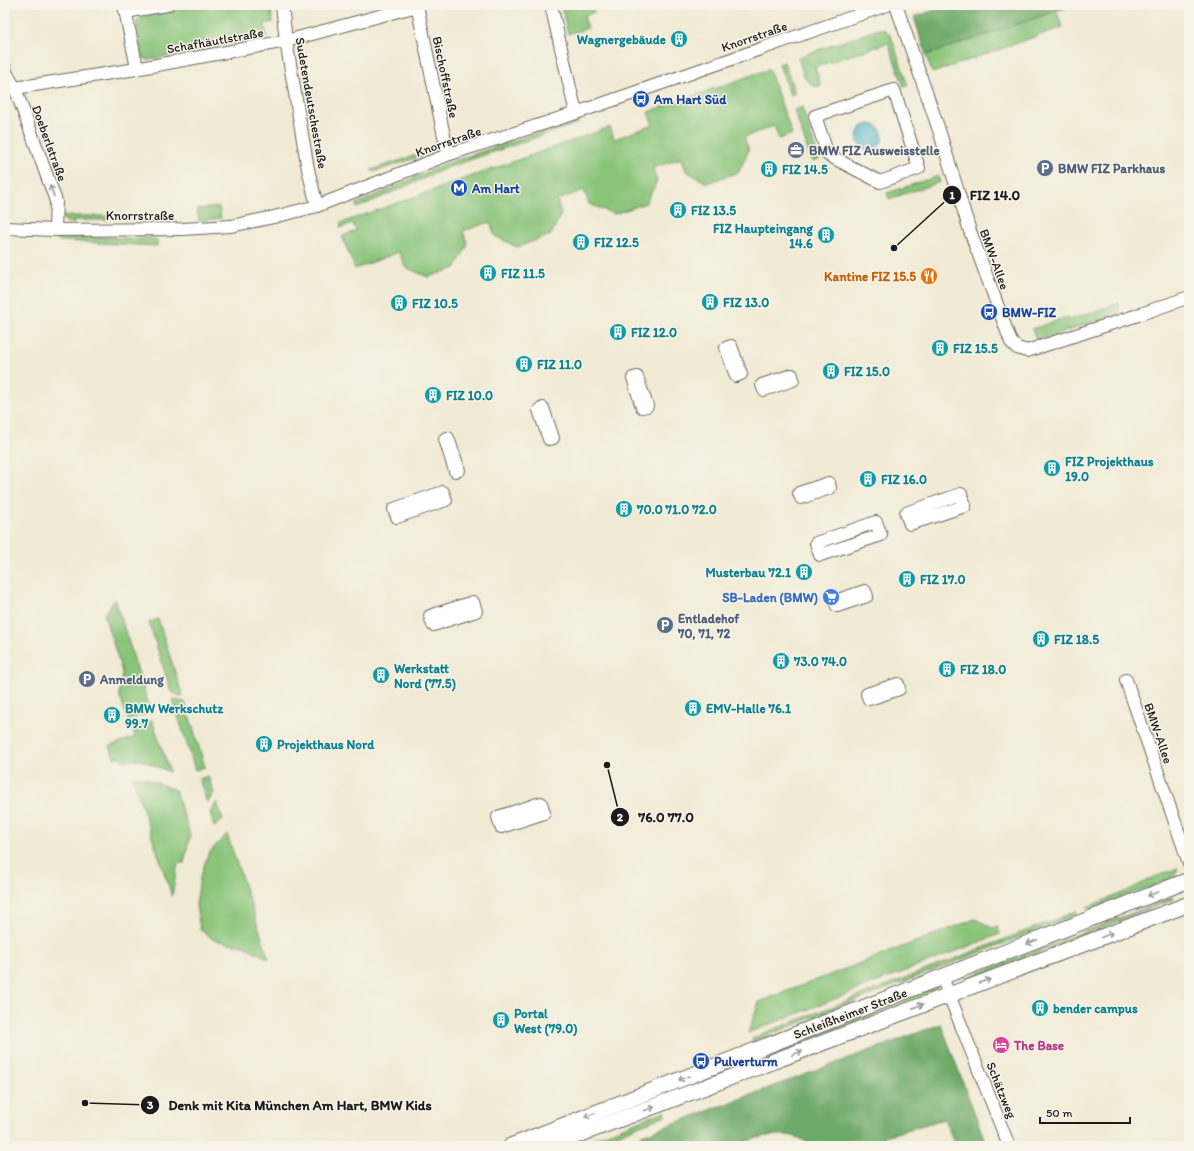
<svg xmlns="http://www.w3.org/2000/svg" width="1194" height="1151" font-family="Itim,sans-serif">
<style>
.green{fill:#89c479;stroke:#52704a}
.forest{fill:#6eaa69;stroke:#456342}
.water{fill:#46afc5;stroke:#316670}
.lines{fill:none;stroke-linecap:round;stroke-linejoin:round}
.minor-casing{stroke:#67645c;stroke-width:14}
.major-casing{stroke:#67645c;stroke-width:17}
.minor{stroke:#fff;stroke-width:12}
.major{stroke:#fff;stroke-width:15}
.oneway{stroke:#999}
.labels{text-anchor:middle;stroke-width:3;stroke-linejoin:round;paint-order:stroke}
.street-label{font-size:13px;fill:#1c1c1c;stroke:#f7f3e8}
.culture-label{font-size:13px;font-weight:bold;fill:#0d838f;stroke:#f7f3e8;text-anchor:start}
.transit-label{font-size:13px;font-weight:bold;fill:#164399;stroke:#f7f3e8;text-anchor:start}
.service-label{font-size:13px;font-weight:bold;fill:#4e5e75;stroke:#f7f3e8;text-anchor:start}
.food-label{font-size:13px;font-weight:bold;fill:#c56008;stroke:#f7f3e8;text-anchor:end}
.shop-label{font-size:13px;font-weight:bold;fill:#366cbe;stroke:#f7f3e8;text-anchor:end}
.hotel-label{font-size:13px;font-weight:bold;fill:#b23c85;stroke:#f7f3e8;text-anchor:start}
.leader{fill:none;stroke:#1c1c1c;stroke-width:1.5}
.callout-dot{fill:#1c1c1c;stroke:#f7f3e8;stroke-width:1.5}
.mark-label{font-size:12px;text-anchor:middle;font-weight:bold;fill:#fff}
.callout-label{font-size:14px;text-anchor:middle;font-weight:bold;fill:#1c1c1c;stroke:#f7f3e8;stroke-width:3;stroke-linejoin:round;paint-order:stroke}
</style>
<rect width="100%" height="100%" fill="#f7f3e8"/>
<filter id="ink" filterUnits="userSpaceOnUse"><feTurbulence type="fractalNoise" baseFrequency=".025" numOctaves="2"/><feDisplacementMap in="SourceGraphic" scale="8" xChannelSelector="R" yChannelSelector="G"/><feConvolveMatrix kernelMatrix="1 2 1 2 8 2 1 2 1" color-interpolation-filters="sRGB"/></filter>
<filter id="wash" filterUnits="userSpaceOnUse"><feTurbulence type="fractalNoise" baseFrequency=".012" numOctaves="4" result="noise"/><feDisplacementMap in="SourceGraphic" scale="16" xChannelSelector="R" yChannelSelector="G"/><feGaussianBlur stdDeviation="0.9" result="paint"/><feColorMatrix in="noise" values="0 0 0 0 0 0 0 0 0 0 0 0 0 0 0 0 0 1.4 0 .05"/><feComposite in="paint" operator="in"/></filter>
<g filter="url(#wash)">
<rect width="100%" height="100%" fill="#f1ead4"/>
<!-- green -->
<g class="green">
<polygon points="202,5 270,5 273,22 265,24 267,37 148,60 142,57 136,22 141,17"/>
<polygon points="561,5 592,5 594,12 584,16 588,28 568,34"/>
<polygon points="1056,11 1063,27 932,73 926,55"/>
<path d="M 879,29 L 884,29 L 891,36 L 908,86 L 904,87 L 888,43 L 815,67 L 821,85 L 815,87 C 803,81 802,69 798,57 Z"/>
<polygon points="784,62 795,93 790,95 779,64"/>
<polygon points="769,69 792,134 779,139 774,126 744,137 749,150 739,172 707,183 686,171 682,158 653,168 657,181 646,203 614,214 589,204 584,190 557,200 561,214 551,235 517,247 495,236 490,222 463,231 468,245 455,268 428,277 405,267 399,252 355,269 342,236 356,231 353,223 340,228 341,223 610,127 614,139 653,125 648,112"/>
<polygon points="802,107 819,160 812,162 794,110"/>
<polygon points="577,119 579,123 449,167 357,208 356,204 442,165"/>
<polygon points="440,147 438,150 434,152 374,172 371,170"/>
<polygon points="938,176 940,182 889,199 887,193"/>
<polygon points="219,207 221,218 199,221 197,209"/>
<path d="M 61,216 L 108,216 L 108,220 L 74,220 L 74,223 C 68,223 64,222 61,216 Z"/>
<polygon points="58,236 157,239 157,246 61,241 58,240"/>
<polygon points="1119,303 1120,313 1037,341 1032,329 1067,317 1068,320"/>
<polygon points="115,599 151,712 128,720 119,694 122,672 104,614"/>
<polygon points="158,619 183,697 171,692 149,622"/>
<polygon points="173,700 185,702 205,767 195,770"/>
<polygon points="152,720 170,772 141,760 122,761 120,756 114,758 110,746 135,737 132,727"/>
<polygon points="208,776 214,793 207,803 199,779"/>
<polygon points="132,777 142,777 175,790 190,834 184,863 178,863 172,896"/>
<polygon points="217,802 223,820 214,827 210,812"/>
<polygon points="227,834 269,959 244,946 214,940 200,929 196,905 200,878 208,854"/>
<polygon points="1178,868 1175,876 1170,879 1091,909 1087,907 1125,892 1152,878"/>
<polygon points="1173,897 1174,899 966,982 965,978"/>
<polygon points="1077,911 1074,916 832,1010 752,1042 752,1039 762,1034"/>
<polygon points="975,919 993,928 997,926 1000,934 748,1033 759,1002"/>
<polygon points="936,986 938,990 937,993 672,1095 671,1092"/>
<polygon points="665,1111 666,1115 588,1146 573,1146"/>
</g>
<!-- forest -->
<g class="forest">
<polygon points="950,5 1067,5 1068,7 926,55 914,17"/>
<path d="M 941,1024 L 987,1146 L 956,1146 L 944,1119 L 882,1137 L 884,1146 L 811,1146 C 791,1126 757,1137 735,1146 L 622,1146 L 629,1140 Z"/>
</g>
<!-- water -->
<circle class="water" cx="870" cy="137" r="13"/>
</g>
<g filter="url(#ink)">
<g class="lines">
<!-- minor casing -->
<g class="minor-casing">
<g id="minor">
<polyline points="124,5 137,68"/>
<polyline points="282,5 286,41 308,169 317,206"/>
<polyline points="417,5 445,141 450,154"/>
<polyline points="551,5 576,113"/>
<polyline points="896,5 939,130 970,231 1011,342 1017,348 1027,351 1138,315 1189,297"/>
<polyline points="125,12 167,5"/>
<polyline points="5,68 7,74 15,88 56,201 55,230"/>
<polyline points="15,88 130,70 286,41 417,6"/>
<polygon points="894,90 919,168 880,182 828,155 815,116"/>
<polyline points="5,228 55,230 183,229 231,226 274,217 317,206 450,154 576,113 887,5"/>
<polygon points="731,346 741,374 736,376 726,348"/>
<polygon points="792,375 793,380 764,390 762,385"/>
<polygon points="637,377 647,406 642,407 633,378"/>
<polygon points="543,408 553,438 549,439 539,410"/>
<polygon points="448,438 459,470 455,471 445,439"/>
<polygon points="829,483 830,488 801,498 799,493"/>
<polygon points="443,492 446,500 397,517 394,509"/>
<polygon points="961,494 965,506 910,524 906,513"/>
<polygon points="876,522 881,535 820,555 816,543"/>
<polygon points="865,591 867,596 837,606 835,601"/>
<polygon points="473,602 476,611 433,625 430,616"/>
<polyline points="1126,680 1189,863"/>
<polygon points="898,684 899,689 869,699 867,694"/>
<polygon points="541,803 544,813 501,827 498,817"/>
<polyline points="942,977 1009,1146"/>
</g>
</g>
<!-- major casing -->
<g class="major-casing">
<g id="major">
<polyline points="511,1146 1189,880"/>
<path d="M 549,1146 C 762,1066 976,985 1189,904"/>
</g>
</g>
<!-- minor -->
<use href="#minor" class="minor"/>
<!-- major -->
<use href="#major" class="major"/>
</g>
<!-- one-way arrows -->
<defs><path id="oneway-shaft" d="M-6 0H5M1.5-3L5.5 0L1.5 3" fill="none" stroke-width="1.6" stroke-linecap="round" stroke-linejoin="round"/></defs>
<g class="oneway">
<use href="#oneway-shaft" transform="translate(52 191) rotate(-110)"/>
<use href="#oneway-shaft" transform="translate(1153 894) rotate(159)"/>
<use href="#oneway-shaft" transform="translate(1107 935) rotate(-21)"/>
<use href="#oneway-shaft" transform="translate(1032 942) rotate(159)"/>
<use href="#oneway-shaft" transform="translate(985 981) rotate(-20)"/>
<use href="#oneway-shaft" transform="translate(918 1006) rotate(-21)"/>
<use href="#oneway-shaft" transform="translate(797 1053) rotate(-21)"/>
<use href="#oneway-shaft" transform="translate(684 1078) rotate(158)"/>
<use href="#oneway-shaft" transform="translate(649 1109) rotate(-20)"/>
<use href="#oneway-shaft" transform="translate(590 1115) rotate(159)"/>
</g>
</g>
<!-- icons -->
<defs>
<g id="building-disc" transform="scale(0.9)"><circle r="9.5" fill="#0f9aa8" stroke="#f7f3e8"/><path d="M-4-6H4V6H1V3H-1V6H-4ZM-2.5-4.3h1.7v1.8h-1.7ZM.8-4.3h1.7v1.8H.8ZM-2.5-1h1.7V.8h-1.7ZM.8-1h1.7V.8H.8Z" fill="#fff"/></g>
<g id="bus-disc" transform="scale(0.9)"><circle r="9.5" fill="#1a4fb4" stroke="#f7f3e8"/><path d="M-5-6H5V4H4V6H2V4H-2V6H-4V4H-5ZM-3.5-4V0h7V-4ZM-3.5 1.2v1.5H-2V1.2ZM2 1.2v1.5H3.5V1.2Z" fill="#fff"/></g>
<g id="office-disc" transform="scale(0.9)"><circle r="9.5" fill="#5c6f8a" stroke="#f7f3e8"/><path d="M-6-3h4V-5.5h4V-3h4V5H-6ZM-1-4.5V-3h2v-1.5ZM-6 0V1H6V0Z" fill="#fff"/></g>
<g id="parking-disc" transform="scale(0.9)"><circle r="9.5" fill="#5c6f8a" stroke="#f7f3e8"/><path d="M-3.5-5.5H1a3.5 3.5 0 0 1 0 7H-1V5.5H-3.5ZM-1-3.4V-.6H.8a1.4 1.4 0 0 0 0-2.8Z" fill="#fff"/></g>
<g id="metro-disc" transform="scale(0.9)"><circle r="9.5" fill="#1a4fb4" stroke="#f7f3e8"/><path d="M-5.5 5V-5H-3L0 0L3-5H5.5V5H3V-.5L0 4L-3-.5V5Z" fill="#fff"/></g>
<g id="restaurant-disc" transform="scale(0.9)"><circle r="9.5" fill="#e8710a" stroke="#f7f3e8"/><path d="M-5-6h1v4h1v-4h1v4h1v-4h1v5L-1.5 .5V6h-2V.5L-5-1ZM5-6V6H3V1.5H1.5Q1.5-4 5-6Z" fill="#fff"/></g>
<g id="supermarket-disc" transform="scale(0.9)"><circle r="9.5" fill="#3f7fe0" stroke="#f7f3e8"/><path d="M-6-5.5h2.5l.6 2H6L4.5 2H-2.5L-4.4-4H-6ZM-1.5 3.2a1.3 1.3 0 1 0 .1 0ZM3 3.2a1.3 1.3 0 1 0 .1 0Z" fill="#fff"/></g>
<g id="hotel-disc" transform="scale(0.9)"><circle r="9.5" fill="#d1479c" stroke="#f7f3e8"/><path d="M-6-4.5h1.5V1H6V5H4.5V3h-9V5H-6ZM-4 0a1.8 1.8 0 1 1 3.6 0ZM.5 0V-2.5h3Q6-2.5 6 0Z" fill="#fff"/></g>
</defs>
<g fill-rule="evenodd">
<use href="#building-disc" x="679" y="39"/>
<use href="#bus-disc" x="641" y="99"/>
<use href="#office-disc" x="796" y="150"/>
<use href="#parking-disc" x="1045" y="168"/>
<use href="#building-disc" x="769" y="169"/>
<use href="#metro-disc" x="459" y="188"/>
<use href="#building-disc" x="678" y="210"/>
<use href="#building-disc" x="826" y="235"/>
<use href="#building-disc" x="581" y="242"/>
<use href="#building-disc" x="488" y="273"/>
<use href="#restaurant-disc" x="929" y="276"/>
<use href="#building-disc" x="710" y="302"/>
<use href="#building-disc" x="399" y="303"/>
<use href="#bus-disc" x="989" y="312"/>
<use href="#building-disc" x="618" y="332"/>
<use href="#building-disc" x="940" y="348"/>
<use href="#building-disc" x="524" y="364"/>
<use href="#building-disc" x="831" y="371"/>
<use href="#building-disc" x="433" y="395"/>
<use href="#building-disc" x="1052" y="468"/>
<use href="#building-disc" x="868" y="479"/>
<use href="#building-disc" x="624" y="509"/>
<use href="#building-disc" x="804" y="572"/>
<use href="#building-disc" x="907" y="579"/>
<use href="#supermarket-disc" x="831" y="597"/>
<use href="#parking-disc" x="665" y="625"/>
<use href="#building-disc" x="1041" y="639"/>
<use href="#building-disc" x="781" y="661"/>
<use href="#building-disc" x="947" y="669"/>
<use href="#building-disc" x="381" y="675"/>
<use href="#parking-disc" x="87" y="679"/>
<use href="#building-disc" x="693" y="708"/>
<use href="#building-disc" x="112" y="715"/>
<use href="#building-disc" x="264" y="744"/>
<use href="#building-disc" x="1040" y="1008"/>
<use href="#building-disc" x="501" y="1020"/>
<use href="#hotel-disc" x="1001" y="1045"/>
<use href="#bus-disc" x="701" y="1061"/>
</g>
<g class="labels">
<!-- street labels -->
<g class="street-label">
<text transform="translate(754 36) rotate(-19)" y="5">Knorrstraße</text>
<text transform="translate(215 40) rotate(-10)" y="5">Schafhäutlstraße</text>
<text transform="translate(446 77) rotate(78)" y="5">Bischoffstraße</text>
<text transform="translate(312 103) rotate(80)" y="5">Sudetendeutschestraße</text>
<text transform="translate(448 141) rotate(-19)" y="5">Knorrstraße</text>
<text transform="translate(50 143) rotate(70)" y="5">Doeberlstraße</text>
<text x="140" y="220">Knorrstraße</text>
<text transform="translate(995 259) rotate(70)" y="5">BMW-Allee</text>
<text transform="translate(1159 733) rotate(71)" y="5">BMW-Allee</text>
<text transform="translate(850 1013) rotate(-21)" y="5">Schleißheimer Straße</text>
<text transform="translate(1002 1090) rotate(68)" y="5">Schätzweg</text>
</g>
<!-- culture labels -->
<g class="culture-label">
<text x="666" y="44" text-anchor="end">Wagnergebäude</text>
<text x="782" y="174">FIZ 14.5</text>
<text x="691" y="215">FIZ 13.5</text>
<text x="813" y="233" text-anchor="end">FIZ Haupteingang<tspan x="813" dy="15">14.6</tspan></text>
<text x="594" y="247">FIZ 12.5</text>
<text x="501" y="278">FIZ 11.5</text>
<text x="723" y="307">FIZ 13.0</text>
<text x="412" y="308">FIZ 10.5</text>
<text x="631" y="337">FIZ 12.0</text>
<text x="953" y="353">FIZ 15.5</text>
<text x="537" y="369">FIZ 11.0</text>
<text x="844" y="376">FIZ 15.0</text>
<text x="446" y="400">FIZ 10.0</text>
<text x="1065" y="466">FIZ Projekthaus<tspan x="1065" dy="15">19.0</tspan></text>
<text x="881" y="484">FIZ 16.0</text>
<text x="637" y="514">70.0 71.0 72.0</text>
<text x="791" y="577" text-anchor="end">Musterbau 72.1</text>
<text x="920" y="584">FIZ 17.0</text>
<text x="1054" y="644">FIZ 18.5</text>
<text x="794" y="666">73.0 74.0</text>
<text x="394" y="673">Werkstatt<tspan x="394" dy="15">Nord (77.5)</tspan></text>
<text x="960" y="674">FIZ 18.0</text>
<text x="125" y="713">BMW Werkschutz<tspan x="125" dy="15">99.7</tspan></text>
<text x="706" y="713">EMV-Halle 76.1</text>
<text x="277" y="749">Projekthaus Nord</text>
<text x="1053" y="1013">bender campus</text>
<text x="514" y="1018">Portal<tspan x="514" dy="15">West (79.0)</tspan></text>
</g>
<!-- transit labels -->
<g class="transit-label">
<text x="654" y="104">Am Hart Süd</text>
<text x="472" y="193">Am Hart</text>
<text x="1002" y="317">BMW-FIZ</text>
<text x="714" y="1066">Pulverturm</text>
</g>
<!-- service labels -->
<g class="service-label">
<text x="809" y="155">BMW FIZ Ausweisstelle</text>
<text x="1058" y="173">BMW FIZ Parkhaus</text>
<text x="678" y="623">Entladehof<tspan x="678" dy="15">70, 71, 72</tspan></text>
<text x="100" y="684">Anmeldung</text>
</g>
<!-- food labels -->
<g class="food-label">
<text x="916" y="281">Kantine FIZ 15.5</text>
</g>
<!-- shop labels -->
<g class="shop-label">
<text x="818" y="602">SB-Laden (BMW)</text>
</g>
<!-- hotel labels -->
<g class="hotel-label">
<text x="1014" y="1050">The Base</text>
</g>
</g>
<!-- callouts -->
<path class="leader" d="M894 248L952 195M607 765L620 817M85 1103L150 1105"/>
<g class="callout-dot">
<circle cx="894" cy="248" r="4"/>
<circle cx="607" cy="765" r="4"/>
<circle cx="85" cy="1103" r="4"/>
<circle cx="952" cy="195" r="10"/>
<circle cx="620" cy="817" r="10"/>
<circle cx="150" cy="1105" r="10"/>
</g>
<g class="mark-label">
<text x="952" y="199">1</text>
<text x="620" y="821">2</text>
<text x="150" y="1109">3</text>
</g>
<g class="callout-label">
<text x="995" y="200">FIZ 14.0</text>
<text x="666" y="822">76.0 77.0</text>
<text x="300" y="1110">Denk mit Kita München Am Hart, BMW Kids</text>
</g>
<!-- margin -->
<rect width="1194" height="1151" fill="none" stroke="#f7f3e8" stroke-width="20"/>
<!-- scale -->
<path d="M1040 1117v6h90v-6" fill="none" stroke="#1c1c1c" stroke-width="2"/>
<text x="1046" y="1117" font-size="12" fill="#1c1c1c" stroke="#f7f3e8" stroke-width="3" paint-order="stroke">50 m</text>
</svg>
